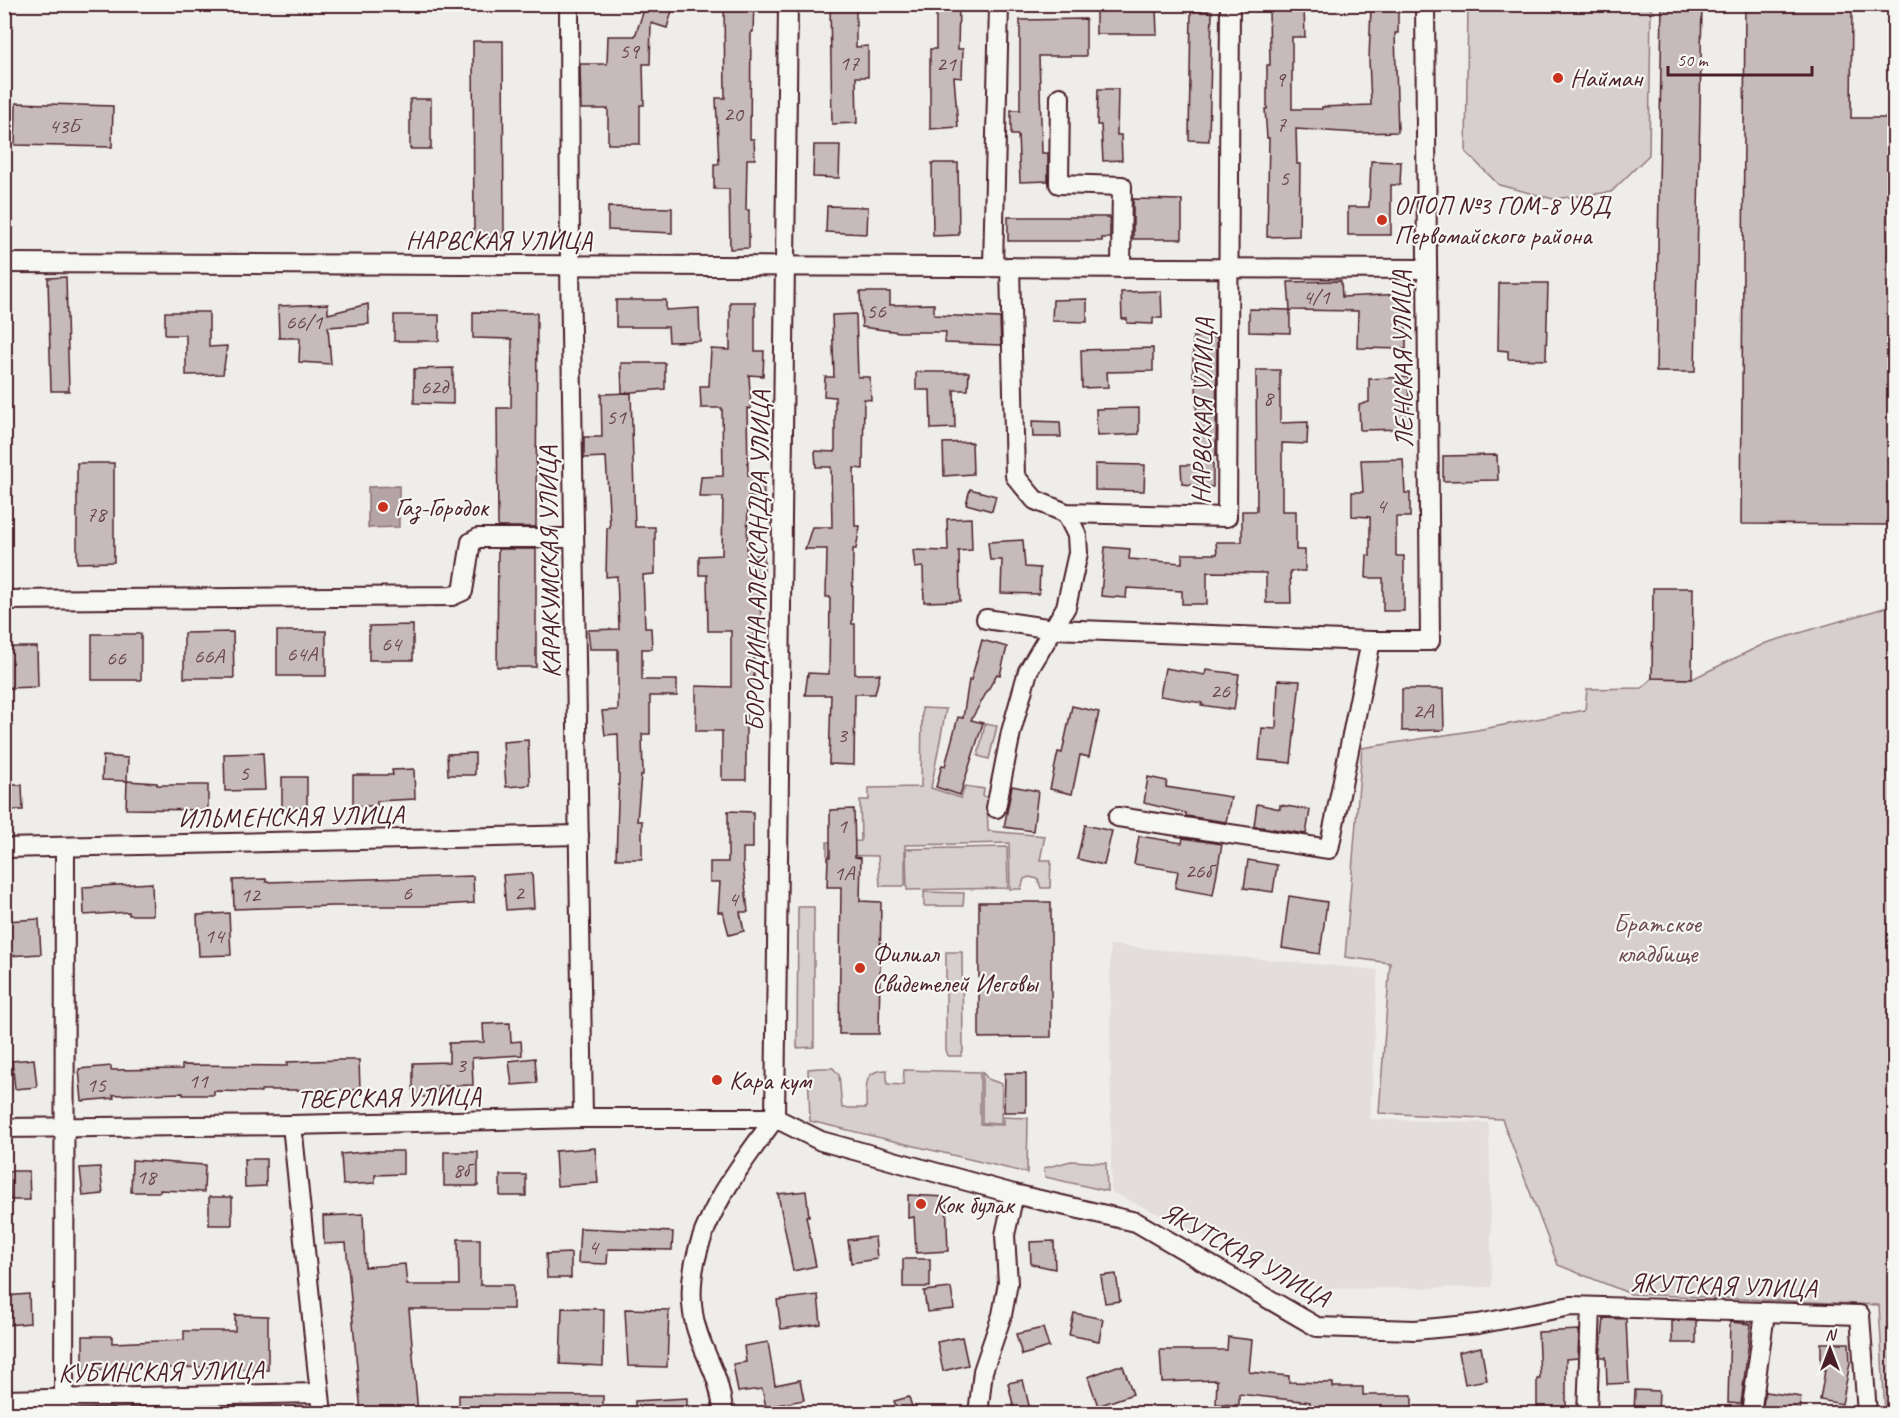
<svg xmlns="http://www.w3.org/2000/svg" width="1899" height="1418" font-family="Caveat,sans-serif">
<style>
.built{fill:#e3dedc}
.green{fill:#d7cfce;stroke:#90777c;stroke-width:1.5}
.water{fill:#b4a4a5;stroke:#8a6f74;stroke-width:1.5}
.building{fill:#c6babb;stroke:#4a1f2b;stroke-width:1.5}
.lines{fill:none;stroke-linecap:round;stroke-linejoin:round}
.street-casing{stroke:#4a1f2b;stroke-width:22}
.street{stroke:#f6f6f2;stroke-width:18}
.poi-dot{fill:#c8321e;stroke:#f6f6f2;stroke-width:2}
.labels{text-anchor:middle;stroke-width:4.5;stroke-linejoin:round;paint-order:stroke}
.number-label{font-size:22px;fill:#69464f}
.poi-label{font-size:26px;fill:#4a1f2b;stroke:#f6f6f2;text-anchor:start}
.street-label{font-size:26px;fill:#4a1f2b;stroke:#f6f6f2}
.park-label{font-size:26px;fill:#6d4b54;stroke:#f6f6f2}
</style>
<rect width="100%" height="100%" fill="#efedea"/>
<filter id="ink" filterUnits="userSpaceOnUse"><feTurbulence type="fractalNoise" baseFrequency=".0167" numOctaves="2"/><feDisplacementMap in="SourceGraphic" scale="12" xChannelSelector="R" yChannelSelector="G"/><feConvolveMatrix kernelMatrix="1 2 1 2 8 2 1 2 1" color-interpolation-filters="sRGB"/></filter>
<g filter="url(#ink)">
<!-- built -->
<polygon class="built" points="1110,945 1378,970 1370,1119 1489,1123 1492,1287 1319,1289 1111,1192"/>
<!-- green -->
<g class="green">
<polygon points="1468,5 1651,5 1649,155 1611,192 1553,199 1499,185 1466,152"/>
<polygon points="1894,605 1894,1413 1885,1413 1879,1305 1631,1294 1558,1265 1502,1119 1379,1113 1390,963 1345,957 1362,748 1477,730 1585,710 1587,689 1642,688 1652,678 1692,679 1766,643"/>
<polygon points="922,708 946,709 931,788 961,798 965,786 984,789 983,796 987,797 988,831 1045,836 1040,860 1051,860 1050,888 1041,888 1038,879 1029,877 1024,879 1021,889 1010,889 1009,843 905,845 905,886 880,886 878,856 827,855 827,842 861,841 860,800 869,800 869,788 921,787"/>
<polygon points="985,724 997,726 989,759 978,756"/>
<polygon points="1007,847 1008,888 907,890 906,849"/>
<polygon points="924,892 964,893 963,906 924,906"/>
<polygon points="798,907 814,907 814,1047 797,1048"/>
<polygon points="946,952 962,952 963,1051 961,1056 948,1056 946,1050"/>
<path d="M 819,1068 L 833,1068 L 839,1075 L 842,1108 L 866,1108 C 867,1088 861,1070 887,1070 L 887,1084 L 903,1085 L 904,1070 L 980,1072 L 980,1124 L 1003,1125 L 1003,1117 L 1028,1118 L 1027,1173 L 810,1121 L 808,1069 Z"/>
<polygon points="982,1072 988,1079 1002,1084 1001,1123 982,1123"/>
<polygon points="1071,1161 1106,1163 1107,1191 1045,1177 1044,1168"/>
</g>
<!-- water -->
<polygon class="water" points="399,486 399,527 368,528 368,487"/>
<!-- building -->
<g class="building">
<polygon points="646,4 674,4 667,28 651,23 650,64 643,64 644,105 640,105 640,144 608,144 608,109 581,109 580,64 607,64 608,36 635,36"/>
<polygon points="724,4 754,4 753,32 751,32 750,139 754,139 755,159 747,159 746,210 749,210 749,248 730,249 729,189 714,189 714,164 719,164 716,98 725,98"/>
<polygon points="830,4 856,4 856,47 868,46 868,77 856,77 857,123 832,124"/>
<polygon points="1662,4 1702,4 1695,372 1656,372"/>
<polygon points="1745,4 1852,4 1851,118 1894,118 1894,525 1741,524"/>
<polygon points="936,5 959,6 958,49 963,49 962,78 954,77 958,127 930,129 930,49 936,49"/>
<polygon points="1096,5 1116,5 1116,10 1156,8 1157,34 1096,34"/>
<polygon points="1304,7 1305,37 1292,37 1292,109 1322,109 1322,107 1371,105 1369,59 1371,7 1398,8 1398,33 1395,33 1398,132 1358,133 1296,129 1297,164 1300,164 1299,236 1267,237 1269,138 1267,138 1265,109 1267,109 1267,65 1270,65 1269,8"/>
<polygon points="1191,11 1212,11 1209,141 1189,140"/>
<polygon points="1086,19 1086,56 1039,56 1042,153 1048,153 1048,181 1020,182 1018,135 1011,135 1011,110 1020,110 1020,20"/>
<polygon points="473,41 503,41 504,237 474,238"/>
<polygon points="1098,89 1118,89 1117,135 1121,135 1122,160 1103,161 1101,125 1097,125"/>
<rect x="410" y="99" width="21" height="50"/>
<polygon points="16,103 113,106 112,147 15,145"/>
<polygon points="814,145 840,145 839,178 813,177"/>
<polygon points="1371,161 1401,162 1400,185 1391,185 1391,235 1348,235 1348,207 1369,207"/>
<polygon points="932,163 958,163 959,235 933,236"/>
<polygon points="1133,199 1182,200 1182,239 1133,239"/>
<polygon points="827,206 868,207 867,234 826,232"/>
<polygon points="608,207 672,208 672,233 608,230"/>
<polygon points="1008,217 1110,217 1110,238 1102,238 1102,241 1008,241"/>
<polygon points="66,277 69,391 51,391 48,278"/>
<polygon points="1341,281 1342,297 1403,294 1402,321 1406,321 1406,349 1357,348 1358,311 1290,310 1288,282"/>
<polygon points="1499,283 1548,283 1546,360 1508,359 1508,351 1498,350"/>
<polygon points="1161,291 1162,318 1153,318 1153,324 1127,323 1127,319 1122,319 1121,292"/>
<polygon points="860,292 890,292 890,305 934,304 934,315 1000,318 1001,345 945,343 946,332 900,332 862,327"/>
<polygon points="1087,299 1087,322 1052,321 1053,300"/>
<polygon points="616,300 666,300 666,310 699,308 700,341 669,342 668,327 616,327"/>
<polygon points="730,302 755,302 755,351 764,351 763,376 749,375 751,409 747,408 748,476 763,476 764,496 748,497 747,555 764,555 764,576 760,576 761,630 754,630 754,678 752,678 754,704 746,704 746,780 722,780 722,731 696,731 696,686 731,687 731,631 708,631 707,575 699,575 699,556 722,555 723,497 699,497 701,477 723,476 722,408 701,408 700,386 709,386 711,349 730,350"/>
<polygon points="328,304 328,314 368,304 369,324 328,327 331,364 299,362 300,338 279,338 278,306"/>
<polygon points="1249,309 1290,310 1290,333 1249,332"/>
<polygon points="165,312 209,312 209,347 227,346 223,374 186,375 186,335 165,335"/>
<polygon points="473,312 537,313 536,527 498,527 497,408 511,408 512,339 473,338"/>
<polygon points="856,314 858,377 870,377 871,400 864,399 863,469 854,468 855,526 860,526 856,549 853,549 852,624 855,624 855,674 880,674 875,694 855,694 854,765 829,764 831,695 805,695 808,673 829,674 830,597 826,597 827,549 805,549 812,527 832,527 831,467 816,467 815,451 835,452 835,397 824,396 825,377 834,377 832,315"/>
<rect x="394" y="315" width="45" height="26"/>
<polygon points="1193,337 1217,337 1216,456 1213,456 1213,487 1182,484 1181,465 1197,465 1196,376 1193,376"/>
<polygon points="1153,348 1153,371 1107,372 1108,387 1082,388 1081,350"/>
<polygon points="621,363 665,363 665,389 622,393"/>
<polygon points="453,368 453,404 414,403 414,369"/>
<polygon points="1256,370 1280,370 1280,423 1308,422 1307,444 1282,443 1282,511 1296,511 1296,550 1305,550 1305,571 1290,571 1291,603 1266,603 1266,573 1207,572 1207,604 1182,604 1182,591 1127,588 1126,598 1101,596 1105,547 1130,549 1129,559 1182,563 1182,554 1217,554 1216,542 1242,542 1242,511 1257,511"/>
<polygon points="916,372 969,372 968,390 954,390 955,428 931,429 930,390 916,390"/>
<polygon points="1408,377 1410,429 1360,430 1359,405 1369,402 1369,379"/>
<polygon points="631,393 635,527 655,527 655,574 643,575 645,628 651,628 652,649 642,649 642,680 677,680 677,696 650,696 650,734 642,734 643,775 641,775 637,821 642,821 642,859 616,859 619,775 618,734 605,735 602,711 618,710 618,649 590,649 588,630 619,629 617,576 606,577 607,528 610,528 606,457 584,458 584,437 602,437 601,394"/>
<polygon points="1139,408 1139,434 1097,436 1096,409"/>
<polygon points="1032,421 1060,422 1061,437 1033,437"/>
<polygon points="972,442 973,474 944,476 943,443"/>
<polygon points="1497,455 1498,480 1443,481 1443,456"/>
<polygon points="1403,459 1405,493 1410,493 1410,517 1396,517 1396,556 1404,556 1404,611 1383,611 1383,578 1366,578 1367,555 1370,556 1370,517 1352,516 1352,492 1363,492 1361,460"/>
<polygon points="77,463 114,463 114,562 77,563"/>
<polygon points="1095,464 1145,465 1144,491 1095,490"/>
<polygon points="970,489 996,496 992,511 966,504"/>
<polygon points="971,518 972,550 957,551 959,551 960,601 924,602 923,567 915,568 913,550 948,551 947,519"/>
<polygon points="1023,540 1025,567 1040,568 1039,594 1001,593 1002,560 990,560 988,542"/>
<polygon points="498,549 536,549 536,667 497,667"/>
<polygon points="1653,588 1693,588 1692,679 1652,678"/>
<polygon points="413,625 413,660 369,660 369,626"/>
<rect x="277" y="631" width="49" height="45"/>
<polygon points="233,632 234,678 184,678 184,633"/>
<rect x="92" y="634" width="49" height="46"/>
<polygon points="982,640 1007,647 1000,675 997,674 971,720 983,723 960,795 936,787 942,765 945,766 958,717 963,718 969,680 971,680"/>
<polygon points="4,647 37,647 38,687 4,688"/>
<polygon points="1165,668 1205,675 1206,670 1239,674 1234,710 1201,705 1202,703 1160,696"/>
<polygon points="1278,680 1300,681 1291,763 1259,760 1262,728 1276,729"/>
<polygon points="1402,689 1443,689 1444,730 1402,731"/>
<polygon points="1072,706 1099,712 1089,757 1080,755 1072,794 1050,789 1058,752 1062,753"/>
<polygon points="528,740 530,785 506,787 503,742"/>
<polygon points="263,753 265,790 225,791 224,754"/>
<polygon points="475,753 475,775 448,775 447,754"/>
<polygon points="103,756 128,758 127,781 102,780"/>
<polygon points="414,769 415,799 377,801 377,806 353,806 353,775 393,775 392,770"/>
<rect x="282" y="777" width="25" height="31"/>
<polygon points="1148,777 1167,781 1166,787 1231,797 1226,822 1186,816 1186,813 1144,803"/>
<polygon points="127,781 157,783 157,785 208,785 208,810 126,809"/>
<polygon points="4,785 22,785 23,810 4,810"/>
<polygon points="1012,786 1038,791 1033,831 1004,827"/>
<polygon points="1257,804 1280,809 1280,805 1310,810 1306,834 1254,826"/>
<polygon points="854,809 855,857 861,858 860,901 881,902 879,1034 839,1034 841,887 827,887 828,857 830,857 830,810"/>
<polygon points="728,811 753,812 753,848 743,848 743,866 748,912 740,912 744,931 729,935 723,912 718,912 720,882 710,882 710,862 728,862"/>
<polygon points="1085,825 1112,831 1104,865 1077,859"/>
<polygon points="1139,836 1182,843 1183,838 1222,844 1213,895 1175,888 1178,871 1134,864"/>
<polygon points="1248,860 1277,865 1273,892 1244,888"/>
<polygon points="532,873 534,908 506,910 503,875"/>
<polygon points="473,876 474,903 424,906 333,906 234,909 233,880 266,879 266,882"/>
<polygon points="152,883 153,915 129,915 129,912 84,915 83,887"/>
<polygon points="1289,896 1327,902 1320,954 1282,948"/>
<polygon points="979,902 1051,902 1051,1037 979,1038"/>
<polygon points="229,913 231,955 199,956 197,915"/>
<polygon points="39,919 41,954 7,956 5,921"/>
<polygon points="510,1023 511,1042 521,1041 522,1055 472,1058 473,1085 438,1086 438,1097 413,1097 413,1063 449,1062 449,1043 484,1042 483,1024"/>
<polygon points="535,1058 537,1083 512,1085 509,1061"/>
<polygon points="34,1059 37,1087 15,1089 12,1061"/>
<polygon points="339,1060 359,1060 360,1090 261,1090 261,1092 214,1091 214,1095 183,1095 183,1093 113,1095 114,1098 82,1101 79,1069 111,1066 111,1070 182,1069 182,1065 287,1066 287,1062"/>
<polygon points="1005,1073 1026,1073 1026,1112 1004,1112"/>
<polygon points="595,1148 598,1183 557,1186 555,1151"/>
<polygon points="375,1151 403,1151 403,1174 375,1175 375,1183 343,1185 341,1154"/>
<rect x="444" y="1152" width="34" height="34"/>
<polygon points="244,1159 266,1159 266,1186 245,1187"/>
<polygon points="132,1160 205,1165 204,1192 160,1190 160,1192 131,1192"/>
<polygon points="100,1167 103,1194 83,1196 80,1168"/>
<polygon points="9,1171 29,1171 30,1200 10,1200"/>
<rect x="500" y="1175" width="26" height="21"/>
<polygon points="806,1191 809,1216 806,1216 816,1266 793,1271 778,1194"/>
<polygon points="908,1195 946,1197 948,1251 916,1253 914,1217 908,1218"/>
<rect x="209" y="1197" width="23" height="28"/>
<polygon points="363,1214 365,1267 405,1264 407,1285 459,1285 458,1239 480,1239 480,1285 513,1285 513,1309 409,1309 418,1413 361,1413 346,1243 324,1244 323,1216"/>
<polygon points="580,1228 673,1232 672,1250 608,1249 607,1264 578,1263"/>
<polygon points="875,1237 877,1259 851,1263 848,1240"/>
<polygon points="1054,1241 1055,1269 1031,1264 1030,1242"/>
<polygon points="571,1253 571,1278 547,1278 546,1254"/>
<rect x="903" y="1259" width="27" height="28"/>
<polygon points="1116,1274 1120,1301 1105,1303 1101,1276"/>
<polygon points="951,1288 954,1309 927,1312 924,1291"/>
<polygon points="29,1294 30,1323 7,1325 5,1296"/>
<polygon points="818,1295 821,1324 781,1329 777,1300"/>
<polygon points="562,1308 604,1309 603,1366 560,1364"/>
<polygon points="625,1309 669,1310 667,1367 628,1366"/>
<polygon points="1074,1313 1103,1319 1099,1341 1069,1335"/>
<polygon points="235,1315 268,1316 268,1370 235,1369 235,1366 83,1371 83,1336 112,1336 112,1343 184,1340 184,1331 235,1331"/>
<polygon points="1604,1318 1626,1319 1629,1383 1607,1384 1606,1357 1600,1357"/>
<polygon points="1672,1320 1696,1321 1696,1343 1672,1343"/>
<polygon points="1730,1322 1751,1324 1741,1404 1728,1403"/>
<polygon points="1043,1328 1049,1347 1022,1355 1016,1334"/>
<polygon points="1579,1330 1578,1358 1566,1359 1566,1409 1537,1409 1537,1379 1540,1379 1538,1332"/>
<polygon points="962,1337 968,1365 943,1371 937,1342"/>
<polygon points="1228,1337 1252,1340 1249,1372 1289,1376 1289,1382 1333,1383 1333,1387 1363,1387 1363,1395 1412,1395 1412,1413 1345,1413 1345,1412 1310,1410 1310,1402 1239,1394 1239,1405 1216,1404 1217,1380 1162,1382 1160,1350 1227,1350"/>
<polygon points="768,1342 775,1385 800,1380 804,1400 766,1407 762,1389 738,1392 733,1364 746,1362 744,1346"/>
<polygon points="1821,1343 1849,1343 1850,1363 1842,1404 1820,1400 1826,1364 1821,1364"/>
<polygon points="1481,1347 1487,1380 1465,1384 1459,1352"/>
<polygon points="1117,1366 1123,1366 1133,1394 1098,1406 1088,1377"/>
<polygon points="1023,1380 1030,1410 1015,1413 1008,1383"/>
<polygon points="1635,1390 1659,1391 1658,1413 1634,1413"/>
<polygon points="1765,1392 1801,1397 1799,1413 1762,1413"/>
<polygon points="459,1395 603,1396 603,1413 459,1413"/>
<polygon points="909,1397 914,1413 898,1413 894,1401"/>
<polygon points="687,1398 687,1413 635,1413 635,1401"/>
</g>
<g class="lines">
<!-- street casing -->
<g class="street-casing">
<g id="street">
<polyline points="569,4 570,266 583,1118"/>
<polyline points="1060,97 1059,184 1122,186 1121,268"/>
<polyline points="4,263 1426,269"/>
<polyline points="993,267 999,4"/>
<polyline points="1010,267 1015,476 1035,500 1066,513 1227,517 1230,4"/>
<polyline points="4,600 452,596 463,591 471,542 478,538 574,538"/>
<polyline points="986,619 1053,629 1371,641 1430,641 1425,4"/>
<polyline points="996,808 1011,732 1028,671 1066,607 1078,553 1077,535 1066,513"/>
<polyline points="1118,817 1329,849 1371,641"/>
<polyline points="4,848 579,835"/>
<polyline points="775,1118 788,4"/>
<polyline points="292,1125 322,1414"/>
<polyline points="4,1128 292,1125 583,1118 775,1118 821,1141 1014,1194 1136,1222 1317,1327 1415,1330 1478,1324 1571,1306 1860,1315 1867,1414"/>
<polyline points="4,1400 319,1393"/>
<polyline points="64,1414 65,847"/>
<path d="M 724,1414 C 722,1402 720,1389 716,1378 C 708,1356 696,1336 693,1313 C 682,1239 735,1173 775,1118"/>
<polyline points="978,1414 983,1371 1002,1315 1008,1283 1005,1235 1014,1194"/>
<polyline points="1587,1414 1591,1307"/>
<polyline points="1751,1414 1765,1313"/>
</g>
</g>
<!-- street -->
<use href="#street" class="street"/>
</g>
</g>
<!-- markers -->
<g class="poi-dot">
<circle cx="1558" cy="78" r="6"/>
<circle cx="1382" cy="220" r="6"/>
<circle cx="383" cy="507" r="6"/>
<circle cx="860" cy="968" r="6"/>
<circle cx="717" cy="1080" r="6"/>
<circle cx="921" cy="1204" r="6"/>
</g>
<g class="labels">
<!-- number labels -->
<g class="number-label">
<text x="629" y="58">59</text>
<text x="849" y="70">17</text>
<text x="946" y="71">21</text>
<text x="1280" y="86">9</text>
<text x="733" y="121">20</text>
<text x="1281" y="131">7</text>
<text x="64" y="133">43Б</text>
<text x="1284" y="185">5</text>
<text x="1316" y="304">4/1</text>
<text x="876" y="318">56</text>
<text x="304" y="329">66/1</text>
<text x="434" y="394">62д</text>
<text x="1268" y="405">8</text>
<text x="616" y="424">51</text>
<text x="1381" y="513">4</text>
<text x="96" y="521">78</text>
<text x="391" y="651">64</text>
<text x="302" y="661">64А</text>
<text x="209" y="663">66А</text>
<text x="116" y="665">66</text>
<text x="1220" y="698">26</text>
<text x="1423" y="718">2А</text>
<text x="842" y="742">3</text>
<text x="244" y="780">5</text>
<text x="842" y="833">1</text>
<text x="1198" y="878">26б</text>
<text x="844" y="880">1А</text>
<text x="407" y="900">6</text>
<text x="519" y="900">2</text>
<text x="250" y="902">12</text>
<text x="733" y="906">4</text>
<text x="214" y="943">14</text>
<text x="461" y="1072">3</text>
<text x="198" y="1088">11</text>
<text x="96" y="1092">15</text>
<text x="461" y="1177">8б</text>
<text x="146" y="1184">18</text>
<text x="593" y="1254">4</text>
</g>
<!-- poi labels -->
<g class="poi-label">
<text x="1570" y="87">Найман</text>
<text x="1394" y="214">ОПОП №3 ГОМ-8 УВД<tspan x="1394" dy="30">Первомайского района</tspan></text>
<text x="395" y="516">Газ-Городок</text>
<text x="872" y="962">Филиал<tspan x="872" dy="30">Свидетелей Иеговы</tspan></text>
<text x="729" y="1089">Кара кум</text>
<text x="933" y="1213">Кок булак</text>
</g>
<!-- street labels -->
<g class="street-label">
<text x="499" y="249">НАРВСКАЯ УЛИЦА</text>
<text transform="translate(1402 359) rotate(-91)" y="9">ЛЕНСКАЯ УЛИЦА</text>
<text transform="translate(1202 411) rotate(-89)" y="9">НАРВСКАЯ УЛИЦА</text>
<text transform="translate(757 561) rotate(-89)" y="9">БОРОДИНА АЛЕКСАНДРА УЛИЦА</text>
<text transform="translate(549 562) rotate(-91)" y="9">КАРАКУМСКАЯ УЛИЦА</text>
<text transform="translate(291 816) rotate(-1)" y="9">ИЛЬМЕНСКАЯ УЛИЦА</text>
<text transform="translate(389 1097) rotate(-1)" y="9">ТВЕРСКАЯ УЛИЦА</text>
<text transform="translate(1246 1254) rotate(29)" y="9">ЯКУТСКАЯ УЛИЦА</text>
<text transform="translate(1723 1285) rotate(2)" y="9">ЯКУТСКАЯ УЛИЦА</text>
<text transform="translate(161 1371) rotate(-1)" y="9">КУБИНСКАЯ УЛИЦА</text>
</g>
<!-- park labels -->
<g class="park-label">
<text x="1657" y="932">Братское<tspan x="1657" dy="30">кладбище</tspan></text>
</g>
</g>
<!-- margin -->
<rect width="1899" height="1418" fill="none" stroke="#f6f6f2" stroke-width="24"/>
<rect x="12" y="12" width="1875" height="1394" fill="none" stroke="#4a1f2b" stroke-width="2" filter="url(#ink)"/>
<!-- north arrow -->
<g transform="translate(1830 1349)" stroke="#f6f6f2" stroke-width="4.5" paint-order="stroke">
<path d="M0-4.5L10 22L0 15L-10 22Z" fill="#4a1f2b"/>
<text y="-9" font-size="16" font-weight="bold" text-anchor="middle" fill="#4a1f2b">N</text>
</g>
<!-- scale -->
<path d="M1668 66v9h144v-9" fill="none" stroke="#4a1f2b" stroke-width="3"/>
<text x="1677" y="66" font-size="18" fill="#4a1f2b" stroke="#f6f6f2" stroke-width="4.5" paint-order="stroke">50 m</text>
</svg>
